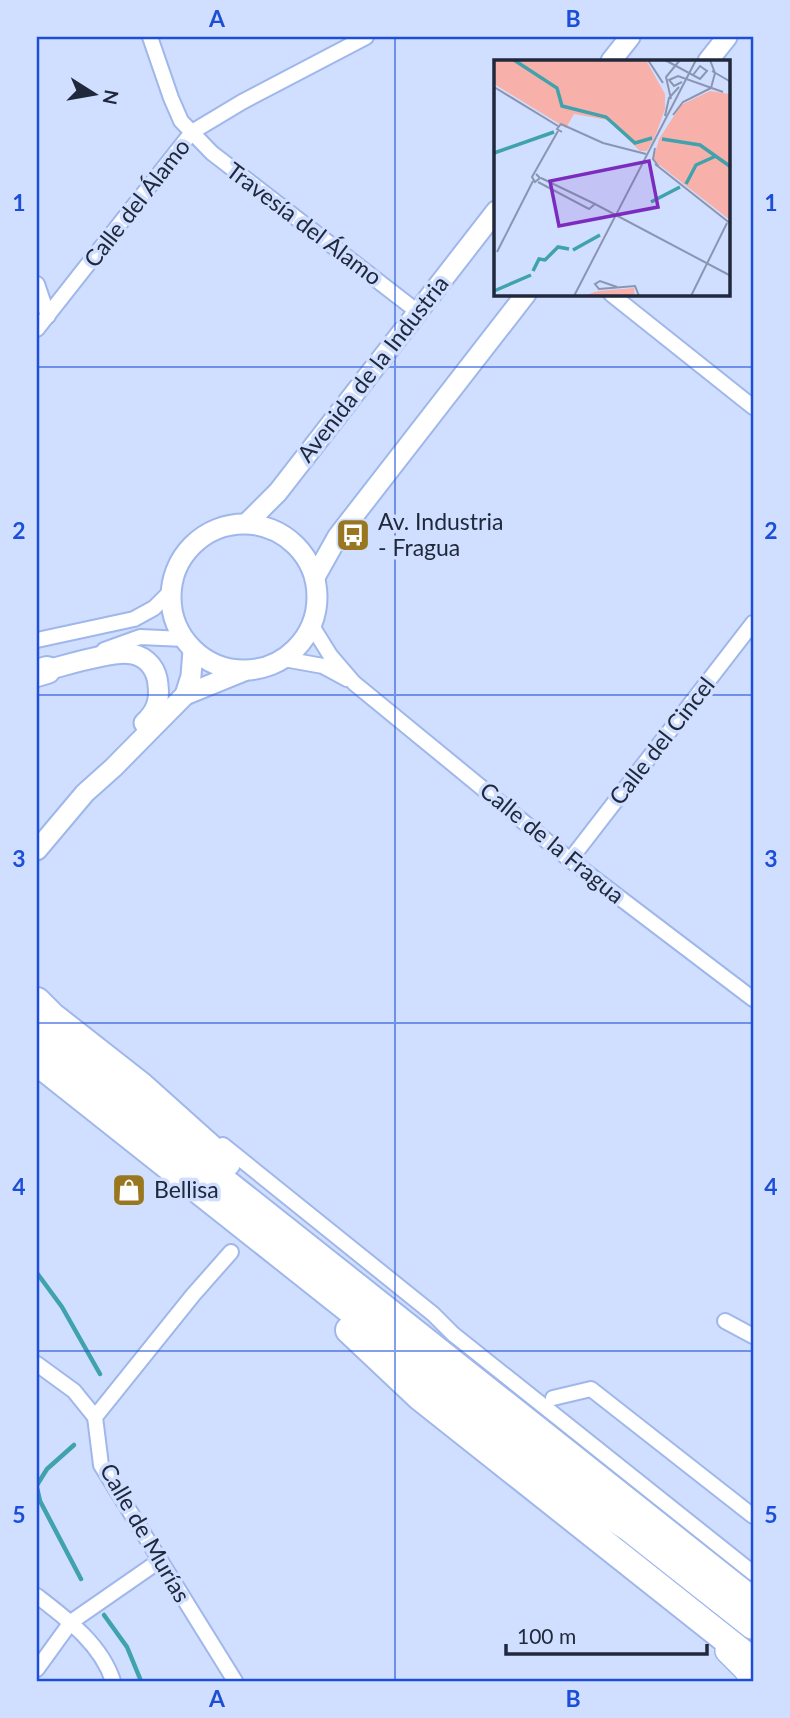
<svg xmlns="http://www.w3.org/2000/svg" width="790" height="1718" font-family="Lato,sans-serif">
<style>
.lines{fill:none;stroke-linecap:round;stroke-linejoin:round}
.stream{stroke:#40a2ad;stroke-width:4.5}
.street-casing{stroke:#9fb7ea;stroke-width:18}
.secondary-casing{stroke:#9fb7ea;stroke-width:23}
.primary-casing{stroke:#9fb7ea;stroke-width:26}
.highway-casing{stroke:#9fb7ea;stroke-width:30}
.street{stroke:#fff;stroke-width:14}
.secondary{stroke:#fff;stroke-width:19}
.primary{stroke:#fff;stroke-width:23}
.highway{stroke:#fff;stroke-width:26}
.grid{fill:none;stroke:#1d4ed8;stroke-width:2;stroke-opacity:0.55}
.labels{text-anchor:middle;stroke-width:7;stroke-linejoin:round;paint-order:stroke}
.street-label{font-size:23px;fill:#20293c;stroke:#d0dfff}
.poi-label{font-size:23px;fill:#20293c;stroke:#d0dfff;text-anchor:start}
.inset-river{fill:none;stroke:#40a2ad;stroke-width:3.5}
.inset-road{fill:none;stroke:#8a96b1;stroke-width:2}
.view{fill:#7b2cbf;fill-opacity:0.15;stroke:#7b2cbf;stroke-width:3.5}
.inset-edge{fill:none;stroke:#20293c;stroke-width:3.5}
.neatline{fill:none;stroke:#1d4ed8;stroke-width:2.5}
.grid-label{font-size:23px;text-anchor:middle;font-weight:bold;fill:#1d4ed8}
</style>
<rect width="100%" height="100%" fill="#d0dfff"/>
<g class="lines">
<!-- stream -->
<g class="stream">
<polyline points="37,1273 62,1307 100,1374"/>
<polyline points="37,1485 47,1469 74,1445"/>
<polyline points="37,1488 40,1501 81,1579"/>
<polyline points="104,1615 127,1647 141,1681"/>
</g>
<!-- street casing -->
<g class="street-casing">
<g id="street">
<polyline points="150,37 171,98 181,121 212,153 418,312"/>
<polyline points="37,284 48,316"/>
<polyline points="611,294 753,407"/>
<polyline points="37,329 192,132 242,102 366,37"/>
<polyline points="312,626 330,655 354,683 570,860 753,999"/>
<polyline points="37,640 134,619 154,608 172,590"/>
<polyline points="104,650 140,637 184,639"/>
<polyline points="284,659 323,666 347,679"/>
<polyline points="570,860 753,623"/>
<polyline points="223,1145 433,1314 453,1334 753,1573"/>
<polyline points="231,1252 193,1295 95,1417 101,1465 235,1681"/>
<polyline points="725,1321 753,1336"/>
<polyline points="37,1364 74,1391 95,1417"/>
<polyline points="553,1398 591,1389 753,1516"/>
<path d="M 37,1596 C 67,1619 101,1644 113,1681"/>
<polyline points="37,1669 71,1622 159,1561"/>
</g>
</g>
<!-- secondary casing -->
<g class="secondary-casing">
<g id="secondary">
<polyline points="611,61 630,37"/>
<polyline points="708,61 727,37"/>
<polyline points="247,523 278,492 496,211"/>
<circle cx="244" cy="597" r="73"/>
<polyline points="315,577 338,536 526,294"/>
<path d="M 47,670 C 67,665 114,650 132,654 C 148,657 157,670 158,685 C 160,701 156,712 144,723"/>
<polyline points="185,695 191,676 193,650"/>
<polyline points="37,850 85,793 113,768 185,695 244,671"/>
</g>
</g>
<!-- primary casing -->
<g class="primary-casing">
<polyline id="primary" points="727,1651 745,1669 753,1681"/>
</g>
<!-- highway casing -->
<g class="highway-casing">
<g id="highway">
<polyline points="37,673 47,670"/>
<polyline points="37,1001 52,1016 140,1085 227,1163"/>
<polyline points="37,1033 753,1601"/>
<polyline points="37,1062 606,1513 629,1528 753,1626"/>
<polyline points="349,1330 420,1397 753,1661"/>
</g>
</g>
<!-- street -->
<use href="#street" class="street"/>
<!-- secondary -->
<use href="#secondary" class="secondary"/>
<!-- primary -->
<use href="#primary" class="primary"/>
<!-- highway -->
<use href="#highway" class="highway"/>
</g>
<!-- grid -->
<path class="grid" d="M 395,37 L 395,1681M 37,367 L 753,367M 37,695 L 753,695M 37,1023 L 753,1023M 37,1351 L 753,1351"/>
<!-- icons -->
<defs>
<g id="bus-square" transform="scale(1.75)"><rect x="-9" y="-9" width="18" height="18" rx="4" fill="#997721" stroke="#d0dfff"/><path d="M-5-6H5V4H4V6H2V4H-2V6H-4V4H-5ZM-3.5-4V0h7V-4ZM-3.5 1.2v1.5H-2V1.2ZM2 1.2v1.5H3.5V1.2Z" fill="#fff"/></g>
<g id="shop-square" transform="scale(1.75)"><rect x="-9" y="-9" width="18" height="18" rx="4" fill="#997721" stroke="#d0dfff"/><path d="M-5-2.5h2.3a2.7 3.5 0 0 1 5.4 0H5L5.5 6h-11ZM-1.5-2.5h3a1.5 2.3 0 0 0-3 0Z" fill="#fff"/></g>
</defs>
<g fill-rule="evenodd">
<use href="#bus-square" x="353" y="535"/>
<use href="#shop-square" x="129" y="1190"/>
</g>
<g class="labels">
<!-- street labels -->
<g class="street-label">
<text transform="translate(137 203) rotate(-52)" y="8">Calle del Álamo</text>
<text transform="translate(304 224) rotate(37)" y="8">Travesía del Álamo</text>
<text transform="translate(373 369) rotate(-52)" y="8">Avenida de la Industria</text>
<text transform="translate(662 741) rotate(-52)" y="8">Calle del Cincel</text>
<text transform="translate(552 843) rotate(39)" y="8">Calle de la Fragua</text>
<text transform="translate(145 1533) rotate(60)" y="8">Calle de Murías</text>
</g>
<!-- poi labels -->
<g class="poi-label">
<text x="378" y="530">Av. Industria<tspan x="378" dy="26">- Fragua</tspan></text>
<text x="154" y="1198">Bellisa</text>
</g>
</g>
<!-- overview -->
<g transform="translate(494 60)">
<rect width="236" height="236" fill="#d0dfff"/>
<path d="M 0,0 L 152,0 L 171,34 L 171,49 L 162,74 L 153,91 L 146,91 L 114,60 L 80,54 L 72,68 L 0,24 ZM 216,31 L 236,34 L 236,160 L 159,100 L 165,79 L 187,45 ZM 140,228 L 141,236 L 89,236 L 104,231 Z" fill="#f8b1aa"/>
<path class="inset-river" d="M 20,0 L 63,28 L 68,46 L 112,57 L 141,83 L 158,78M 168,79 L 206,85 L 237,107M 0,93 L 60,72M 192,124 L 202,105 L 222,96M 157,142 L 186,127M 79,190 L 106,175M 39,211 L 45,199 L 51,200 L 64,187 L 75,189M 0,231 L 37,215"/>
<path class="inset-road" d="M 154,0 L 169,23M 171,0 L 206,19 L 213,11 L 206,6 L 199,15M 218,11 L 237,22M 188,22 L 180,26 L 175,20 L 184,16 L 229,32M 0,27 L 64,66M 177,39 L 172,17 L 186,0M 179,55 L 189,42 L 217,28 L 221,13 L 216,0M 171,56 L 175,38 L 185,27M 68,72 L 63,69 L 67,64 L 109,83 L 152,94M 161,88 L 159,99 L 165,107M 161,104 L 237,164M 42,114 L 46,118 L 41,122 L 38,117 L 64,71M 47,118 L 101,144M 44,122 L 95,149 L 101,144M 101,144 L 237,216M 3,192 L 39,121M 123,227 L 106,221 L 101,224 L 105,229 L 141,226 L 145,236M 80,236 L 202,0M 197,236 L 233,163"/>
<path class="view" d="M 155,101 L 164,147 L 65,166 L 56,121 Z"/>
<rect width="236" height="236" class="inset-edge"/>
</g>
<!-- border -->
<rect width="790" height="1718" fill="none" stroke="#d0dfff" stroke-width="77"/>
<!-- north arrow -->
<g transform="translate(94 94) rotate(101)" stroke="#d0dfff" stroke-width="5" paint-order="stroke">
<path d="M0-5L12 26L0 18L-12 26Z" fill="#20293c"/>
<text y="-10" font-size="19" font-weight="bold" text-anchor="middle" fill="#20293c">N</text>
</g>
<!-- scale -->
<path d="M506 1644v10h201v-10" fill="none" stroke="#20293c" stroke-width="3.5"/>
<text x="517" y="1644" font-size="21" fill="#20293c" stroke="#d0dfff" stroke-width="5" paint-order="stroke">100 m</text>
<rect x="38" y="38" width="714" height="1642" class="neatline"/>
<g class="grid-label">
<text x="217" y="27">A</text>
<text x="573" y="27">B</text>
<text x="19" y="211">1</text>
<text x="771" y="211">1</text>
<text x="19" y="539">2</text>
<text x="771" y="539">2</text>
<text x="19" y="867">3</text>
<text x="771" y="867">3</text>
<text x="19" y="1195">4</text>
<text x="771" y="1195">4</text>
<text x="19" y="1523">5</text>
<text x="771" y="1523">5</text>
<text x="217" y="1707">A</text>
<text x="573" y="1707">B</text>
</g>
</svg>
